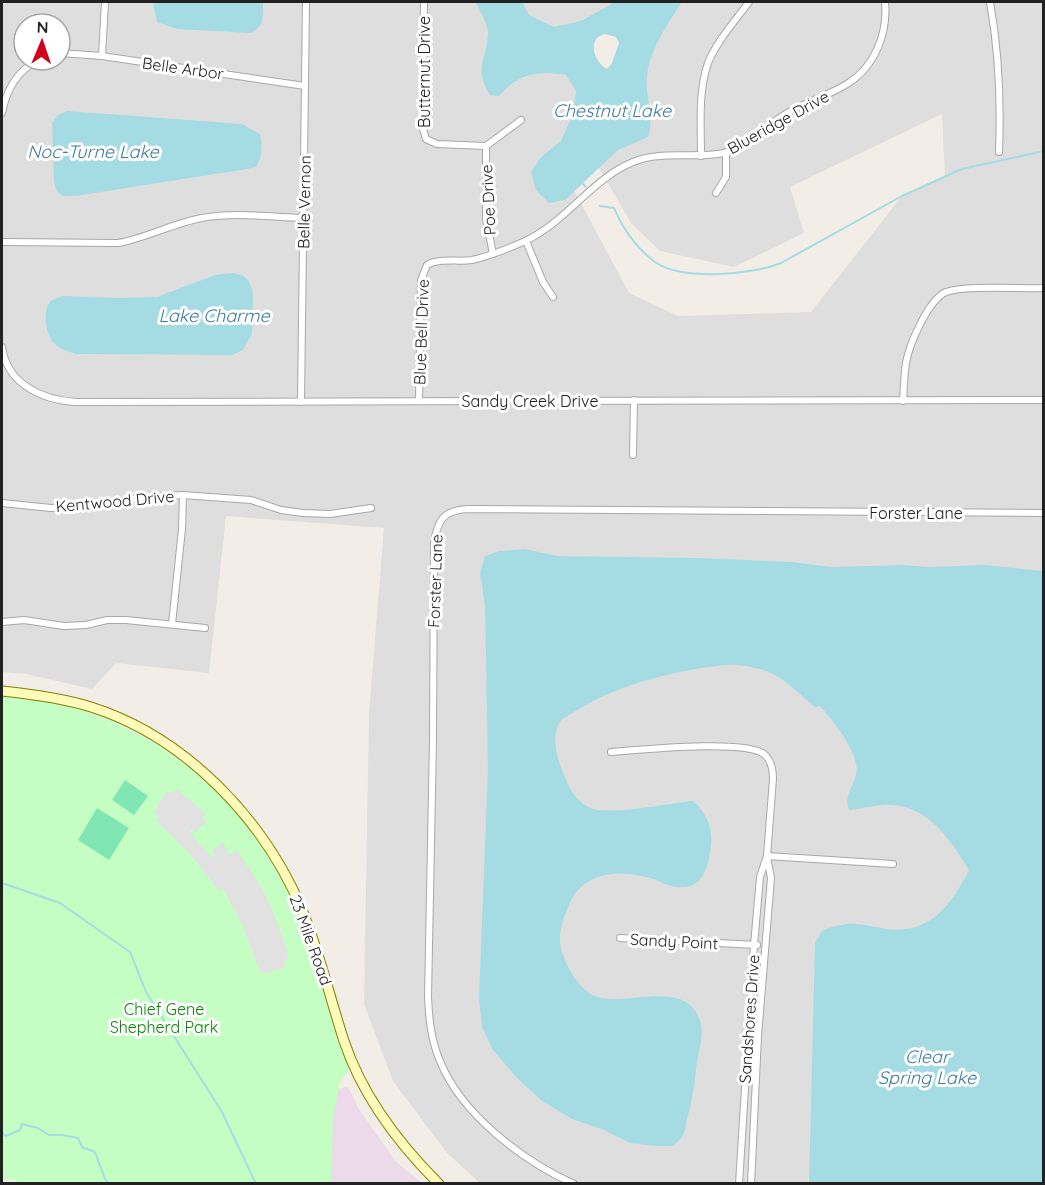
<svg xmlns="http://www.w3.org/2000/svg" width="1045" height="1185" font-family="Quicksand,sans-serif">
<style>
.residential{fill:#dfdede;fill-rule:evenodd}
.industrial{fill:#ecd9ea}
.park{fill:#c5fec3}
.pitch{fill:#80e6b3}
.parking{fill:#e1e1e1}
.water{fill:#a5dce3;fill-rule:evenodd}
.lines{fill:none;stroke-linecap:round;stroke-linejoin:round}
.stream{stroke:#a5dce3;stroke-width:2}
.street-casing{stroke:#a8a8a8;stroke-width:8}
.secondary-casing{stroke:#808000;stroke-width:11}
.street{stroke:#fff;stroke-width:6}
.secondary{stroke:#fefab9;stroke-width:9}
.labels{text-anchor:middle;stroke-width:6;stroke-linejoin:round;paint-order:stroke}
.street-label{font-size:16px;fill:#212121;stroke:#fff}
.park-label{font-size:16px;fill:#088604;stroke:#fff}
.water-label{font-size:18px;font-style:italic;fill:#3c7aa1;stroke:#fff}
</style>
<rect width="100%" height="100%" fill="#f2ede7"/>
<!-- residential -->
<path class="residential" d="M 2,2 L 1043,2 L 1043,1183 L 481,1184 L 447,1153 L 393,1081 L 364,1004 L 369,714 L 384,528 L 226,516 L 209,673 L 116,663 L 92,689 L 26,674 L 2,672 ZM 650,22 L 591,154 L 631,223 L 660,251 L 734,267 L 804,233 L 790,187 L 942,114 L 945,177 L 902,196 L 811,312 L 678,316 L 629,293 L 569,181 L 606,102 L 575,40 ZM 24,24 L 60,24 L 60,60 L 24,60 Z"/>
<!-- industrial -->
<polygon class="industrial" points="348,1087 358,1108 396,1162 422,1183 330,1184 332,1090"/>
<!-- park -->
<path class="park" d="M 2,693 C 29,698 56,702 82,710 C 182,743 256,816 300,911 C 307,927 311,946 317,963 C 328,998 340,1032 351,1067 L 340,1082 L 333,1119 L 331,1183 L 22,1184 L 15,1180 L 2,1179 Z"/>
<!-- pitch -->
<g class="pitch">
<polygon points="125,780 148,796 134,815 112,800"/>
<polygon points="97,808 129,828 109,860 78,840"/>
</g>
<!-- parking -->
<polygon class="parking" points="177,789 206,814 202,818 206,822 195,832 192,829 190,831 194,838 211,856 215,856 213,850 223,842 228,853 232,854 237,850 263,890 274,914 287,950 288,959 284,963 286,967 267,973 260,972 242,924 223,888 219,891 190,854 156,820 159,818 154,813 166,792 172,793"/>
<!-- water -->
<g class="water">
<path d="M 153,2 L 263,2 C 263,16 265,27 250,33 L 177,29 L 157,22 Z"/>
<path d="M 476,2 L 522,2 L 529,15 L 554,27 L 581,21 L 615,2 L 682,2 C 668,23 649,51 647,77 C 645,98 655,117 648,137 L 618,150 L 565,200 L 549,203 L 536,190 L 531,172 L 541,157 L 561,141 L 573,114 L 576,91 L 566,75 C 537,71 519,73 499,96 L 490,95 C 473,69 487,59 488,34 C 489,25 479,11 476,2 ZM 605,34 L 616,37 L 619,43 L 612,63 L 607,69 C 594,62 586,38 605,34 Z"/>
<path d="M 67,111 L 242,124 L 260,134 C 262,147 263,155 256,167 L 247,169 L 75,196 L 63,196 L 57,191 L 54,182 L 52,123 L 58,115 Z"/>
<path d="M 232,273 L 242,275 L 249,281 L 253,294 L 252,334 L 243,350 L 232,355 L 76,354 C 68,351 60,350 54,343 C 46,335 42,312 50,302 C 53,299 59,297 63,296 L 118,298 L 157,297 L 215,275 Z"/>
<path d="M 525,549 L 557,556 L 699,558 L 791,562 L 831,567 L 903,565 L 929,567 L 985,565 L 1043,571 L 1043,1183 L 809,1183 L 815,943 L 822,931 C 847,921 855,923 881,928 C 927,937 950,908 969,870 C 951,841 929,806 891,805 C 877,804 863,809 849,810 C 844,795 852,789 856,775 C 861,754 833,721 820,706 L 815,707 C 799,694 782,675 763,670 C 752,667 737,664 727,665 C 676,670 618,684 574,712 C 570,715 562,718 560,722 C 550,737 558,761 564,775 C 570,790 577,803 593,809 C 613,815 670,803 693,801 C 706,812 713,828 711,845 C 708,870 702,893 671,886 C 664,884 658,880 650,878 C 619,869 583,871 569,905 C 562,922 557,934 562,952 C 567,968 581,993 598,997 C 629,1006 687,978 700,1021 C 705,1036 697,1055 696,1070 C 694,1089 692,1101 687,1119 C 686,1125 685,1132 682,1137 C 680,1140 676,1143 673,1146 L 654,1146 L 630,1143 L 604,1130 L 572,1119 L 542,1101 L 517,1078 L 493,1050 L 482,1027 L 479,997 L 488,770 L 485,606 L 480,572 L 485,556 L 499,551 Z"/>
</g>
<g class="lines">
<!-- stream -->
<g class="stream">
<polyline points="582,183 586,187"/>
<path d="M 600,206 L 614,208 C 623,229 636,248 655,262 C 682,281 752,275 781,263 L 902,196 L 962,169 L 1044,151"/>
<polyline points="2,883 60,903 130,952 146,992 222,1112 256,1184"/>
<polyline points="2,1133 6,1136 20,1130 22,1124 38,1128 49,1135 62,1135 78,1138 82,1147 95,1152 105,1179 109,1184"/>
</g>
<!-- street casing -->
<g class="street-casing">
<g id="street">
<polyline points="424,2 423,129 426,139 437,144 486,146 521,120"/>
<path d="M 990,2 C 999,52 1001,101 999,152"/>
<polyline points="60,53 102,56 305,86"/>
<polyline points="102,56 105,2"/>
<path d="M 2,113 C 6,91 17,71 38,60"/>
<polyline points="486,146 486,219 493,254"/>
<path d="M 701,156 C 701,126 698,92 708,63 C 717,41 735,21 749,2"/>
<polyline points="716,193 726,177 726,152"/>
<polyline points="526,241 543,282 553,297"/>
<path d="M 2,242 L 118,243 C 147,238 173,223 202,218 C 235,212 271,217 304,218"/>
<path d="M 2,347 C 7,384 42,400 76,402 L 1044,400"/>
<path d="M 419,401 L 421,280 L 427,265 C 439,258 458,262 472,260 C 489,256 507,249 523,242 C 566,223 591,179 633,162 C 662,150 694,159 724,153 C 747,148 762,129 781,117 C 802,103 826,97 847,84 C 875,67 888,33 885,2"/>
<path d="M 903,401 C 904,388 904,376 906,363 C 909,345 928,300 946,292 C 965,285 1020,289 1044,288"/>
<polyline points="301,402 306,2"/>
<polyline points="633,455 634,400"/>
<polyline points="2,503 51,508 77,507 146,497 183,495 251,500 281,510 303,513 330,514 371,508"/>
<polyline points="2,622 24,620 64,626 86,625 107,620 126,620 205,628"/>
<polyline points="172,624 182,529 183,495"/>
<path d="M 611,752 C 640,750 743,739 764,754 C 771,760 773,770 773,779 L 767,856 L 760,877 L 754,945 L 739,1184"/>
<polyline points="767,856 893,864"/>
<polyline points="620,938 757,945"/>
<path d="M 574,1184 C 523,1161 461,1114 440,1061 C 431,1040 429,1019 428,997 L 433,740 L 434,544 C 437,521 443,510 468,509 L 1044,513"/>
<polyline points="751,1184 758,1036 771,878 767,857"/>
</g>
</g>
<!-- secondary casing -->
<g class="secondary-casing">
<path id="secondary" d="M 2,691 C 31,694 62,698 91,707 C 186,737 265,820 303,912 C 320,954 330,998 344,1041 C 362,1095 399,1144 439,1184"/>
</g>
<!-- street -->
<use href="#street" class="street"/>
<!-- secondary -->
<use href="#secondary" class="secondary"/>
</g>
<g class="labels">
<!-- street labels -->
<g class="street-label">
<text transform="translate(183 68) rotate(8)" y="6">Belle Arbor</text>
<text transform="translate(424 72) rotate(-90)" y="6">Butternut Drive</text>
<text transform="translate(778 122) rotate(-29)" y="6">Blueridge Drive</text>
<text transform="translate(488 200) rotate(-93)" y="6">Poe Drive</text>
<text transform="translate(304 202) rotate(-89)" y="6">Belle Vernon</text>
<text transform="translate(421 332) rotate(-88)" y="6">Blue Bell Drive</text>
<text x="530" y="407">Sandy Creek Drive</text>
<text transform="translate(115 501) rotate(-5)" y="6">Kentwood Drive</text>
<text x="916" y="519">Forster Lane</text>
<text transform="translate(435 581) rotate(-88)" y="6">Forster Lane</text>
<text transform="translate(311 940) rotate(70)" y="6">23 Mile Road</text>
<text transform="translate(674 941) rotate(3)" y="6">Sandy Point</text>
<text transform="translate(749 1019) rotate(-86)" y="6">Sandshores Drive</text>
</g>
<!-- park labels -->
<g class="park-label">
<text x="164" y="1015">Chief Gene<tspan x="164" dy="18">Shepherd Park</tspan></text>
</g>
<!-- water labels -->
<g class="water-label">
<text x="612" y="117">Chestnut Lake</text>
<text x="93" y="158">Noc-Turne Lake</text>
<text x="214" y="322">Lake Charme</text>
<text x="927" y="1063">Clear<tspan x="927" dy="21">Spring Lake</tspan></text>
</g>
</g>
<!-- border -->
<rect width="1045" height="1185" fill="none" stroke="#212121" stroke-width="6"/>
<!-- north arrow -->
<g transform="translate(42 42) rotate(2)"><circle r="28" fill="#ffffff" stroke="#a6a6a6" stroke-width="1.5"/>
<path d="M0-4.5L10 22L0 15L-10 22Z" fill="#d20018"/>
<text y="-9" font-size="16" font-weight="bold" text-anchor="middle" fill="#212121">N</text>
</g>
</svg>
